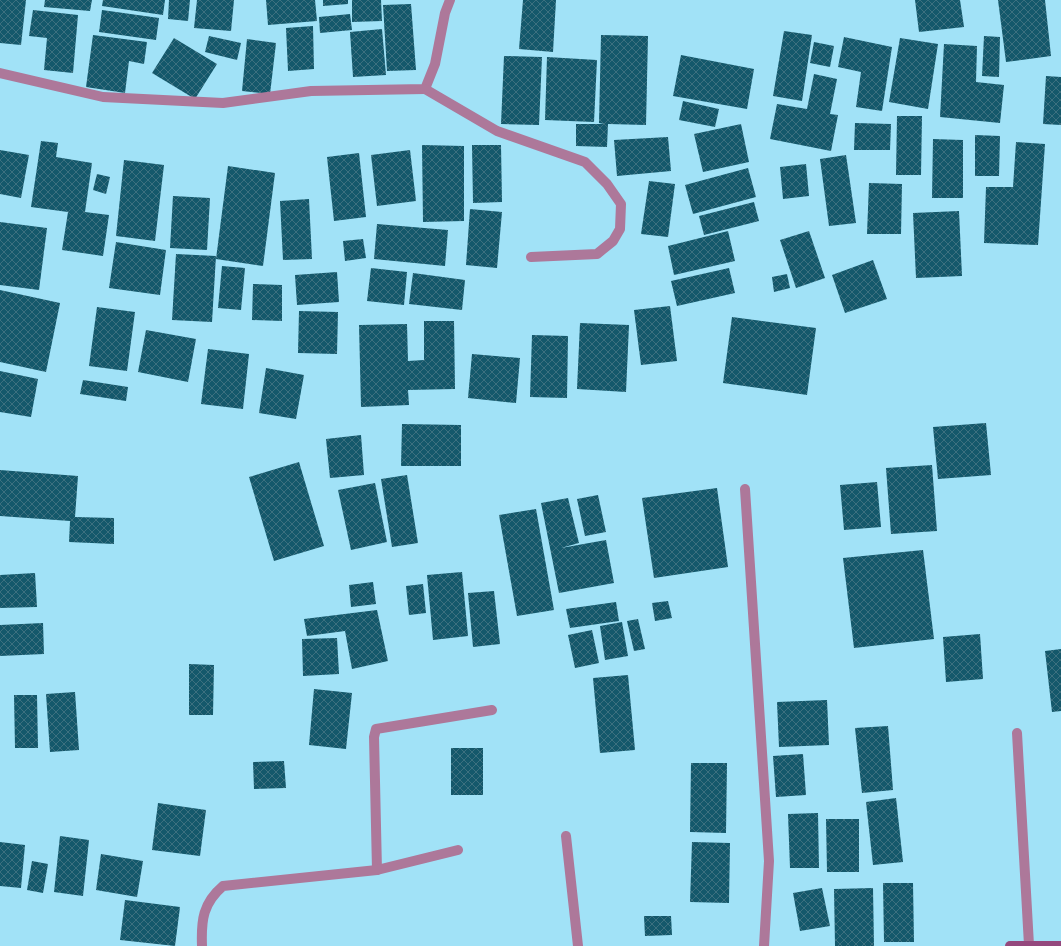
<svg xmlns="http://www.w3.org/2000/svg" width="1061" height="946" font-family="'Fira Sans Condensed',sans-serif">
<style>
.building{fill:url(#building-cross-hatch)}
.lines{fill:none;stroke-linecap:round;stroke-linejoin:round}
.street{stroke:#ad789a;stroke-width:10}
.secondary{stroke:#94487d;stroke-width:10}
</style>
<defs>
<pattern id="building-cross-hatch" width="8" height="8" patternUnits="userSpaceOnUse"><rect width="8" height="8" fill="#14586b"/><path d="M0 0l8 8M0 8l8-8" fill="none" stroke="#3c707f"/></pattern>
</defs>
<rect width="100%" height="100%" fill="#a1e2f7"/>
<!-- building -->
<g class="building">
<polygon points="0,0 26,0 21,45 0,43"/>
<polygon points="45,0 92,0 90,11 44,7"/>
<polygon points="103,0 165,0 163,15 102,6"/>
<polygon points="169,0 190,0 188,21 168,19"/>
<polygon points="197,0 234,0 231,31 194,28"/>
<polygon points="266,0 315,0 317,21 268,25"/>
<polygon points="323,0 348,0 348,4 323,6"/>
<polygon points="352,0 381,0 382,21 352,22"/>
<polygon points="523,0 556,0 553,52 519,49"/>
<polygon points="915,0 960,0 964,27 919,32"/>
<polygon points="998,0 1045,0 1051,56 1006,62"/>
<polygon points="411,4 416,70 387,71 383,5"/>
<polygon points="33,10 78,15 73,73 44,70 47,38 29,36"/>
<polygon points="102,10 159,18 156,40 99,32"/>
<polygon points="350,14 352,30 320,33 319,17"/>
<polygon points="313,26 314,69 288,71 286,28"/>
<polygon points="382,29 386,75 353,77 350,32"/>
<polygon points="784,31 812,35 802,101 773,96"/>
<polygon points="93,35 147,42 144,64 129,61 125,93 86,87"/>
<polygon points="601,35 648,36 646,125 608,124 607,147 576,146 576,124 604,124 599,123"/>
<polygon points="209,36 241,43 237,60 205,52"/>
<polygon points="984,36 1000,37 999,77 982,76"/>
<polygon points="844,37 892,47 882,111 856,107 861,72 838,67"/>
<polygon points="174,38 217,64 195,99 152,73"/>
<polygon points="900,38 938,44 928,109 889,102"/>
<polygon points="247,39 276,43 270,94 242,91"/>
<polygon points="814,42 834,46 830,67 810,63"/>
<polygon points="944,44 977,46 976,82 1004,85 1000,123 940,117"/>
<polygon points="681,55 754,69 747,109 673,96"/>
<polygon points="504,56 542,57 539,125 501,124"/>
<polygon points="547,57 597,60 594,122 545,120"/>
<polygon points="814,74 837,79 830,114 838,115 831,151 770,139 777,104 807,109"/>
<polygon points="1046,76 1061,77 1061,125 1043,124"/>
<polygon points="683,101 719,109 715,127 679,120"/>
<polygon points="897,116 922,116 921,175 896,175"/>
<polygon points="855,123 891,124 890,150 854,150"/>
<polygon points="741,124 749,162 703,172 694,134"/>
<polygon points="975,135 1000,136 999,176 975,176"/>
<polygon points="668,137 671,171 617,176 614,140"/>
<polygon points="933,139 963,140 963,198 932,198"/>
<polygon points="41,141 58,143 56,157 92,163 85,212 109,215 103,256 62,250 68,212 31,207"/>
<polygon points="1016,142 1045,144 1038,245 984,243 986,187 1013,187"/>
<polygon points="422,145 464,146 464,221 423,222"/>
<polygon points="472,145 501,145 502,202 473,203"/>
<polygon points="0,150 29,155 21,198 0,194"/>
<polygon points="410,150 416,201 377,206 371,155"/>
<polygon points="359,153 366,217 334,221 327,157"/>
<polygon points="846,155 856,223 829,226 820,159"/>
<polygon points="124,160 164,165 155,241 116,236"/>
<polygon points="806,164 809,196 783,199 780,167"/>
<polygon points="228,166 275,173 263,266 216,259"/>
<polygon points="748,168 756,197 693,214 685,185"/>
<polygon points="97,174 110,177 106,194 93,190"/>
<polygon points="649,181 675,184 668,237 641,234"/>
<polygon points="869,183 902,184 901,234 867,234"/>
<polygon points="173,196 210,198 207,250 170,248"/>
<polygon points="309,199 312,259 283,260 280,201"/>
<polygon points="754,202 759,221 704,235 699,216"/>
<polygon points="470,209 502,212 497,268 466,265"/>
<polygon points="959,211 962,276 916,278 913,213"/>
<polygon points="0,222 47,228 39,290 0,285"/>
<polygon points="377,224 448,230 445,266 374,259"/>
<polygon points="728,231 735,261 674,275 668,246"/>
<polygon points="809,231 825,278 796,288 780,240"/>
<polygon points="363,239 366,258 345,261 343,241"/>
<polygon points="116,242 166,250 160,295 109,288"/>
<polygon points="176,254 216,256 212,322 172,320"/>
<polygon points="873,260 887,299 845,313 832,275"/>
<polygon points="222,266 245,268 241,310 218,308"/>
<polygon points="371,268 407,272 404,305 367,301"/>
<polygon points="729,268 735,293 677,306 671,281"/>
<polygon points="337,272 339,302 297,305 295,275"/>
<polygon points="413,273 465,280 462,310 409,304"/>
<polygon points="787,274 790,288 774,292 772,277"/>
<polygon points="253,284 282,285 282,321 252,320"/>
<polygon points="0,290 60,303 46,372 0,362"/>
<polygon points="670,306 677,361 641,365 634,310"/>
<polygon points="97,307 135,312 127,371 89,366"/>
<polygon points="299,311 338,312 337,354 298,353"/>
<polygon points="732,317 816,328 807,395 723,383"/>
<polygon points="424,321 454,321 455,389 408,390 409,405 361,407 359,325 407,324 408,361 424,360"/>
<polygon points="580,323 629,325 626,392 577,389"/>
<polygon points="146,330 196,339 188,382 138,372"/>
<polygon points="532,335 568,336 567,398 530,397"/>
<polygon points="208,349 249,354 243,409 201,404"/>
<polygon points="472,354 520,358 516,403 468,398"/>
<polygon points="266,368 304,375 296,419 259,413"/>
<polygon points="0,371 38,379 31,417 0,412"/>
<polygon points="83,380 128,387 126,401 80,394"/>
<polygon points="986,423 991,475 938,479 933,427"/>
<polygon points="402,424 461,425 461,466 401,466"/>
<polygon points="361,435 364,475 330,478 326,439"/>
<polygon points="299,462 324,546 274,561 249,477"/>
<polygon points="932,465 937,531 891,534 886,468"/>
<polygon points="0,470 78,476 75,517 114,518 114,544 69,542 70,521 0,516"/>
<polygon points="407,475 418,543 392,547 381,479"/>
<polygon points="877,482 881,527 844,530 840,485"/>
<polygon points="375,483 387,542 351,550 338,490"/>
<polygon points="717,488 728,567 654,578 642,498"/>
<polygon points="598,495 606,532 585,536 577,499"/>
<polygon points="568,498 579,543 561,548 606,540 614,583 559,593 541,503"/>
<polygon points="536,509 554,610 517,616 499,515"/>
<polygon points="923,550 934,639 854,648 843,558"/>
<polygon points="462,572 468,636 433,640 427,575"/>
<polygon points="35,573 37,607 0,608 0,575"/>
<polygon points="373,582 376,604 351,607 349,585"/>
<polygon points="423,584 426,613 409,615 406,586"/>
<polygon points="494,591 500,644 473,647 468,593"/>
<polygon points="668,601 672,618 655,621 652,603"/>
<polygon points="616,602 619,621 570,628 566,609"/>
<polygon points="377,610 388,661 352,669 345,631 307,636 304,619"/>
<polygon points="638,619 645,649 634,651 627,621"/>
<polygon points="622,622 628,656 605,660 600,626"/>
<polygon points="43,623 44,654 0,656 0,625"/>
<polygon points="592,630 599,663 575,668 568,635"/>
<polygon points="980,634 983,679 946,682 943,637"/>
<polygon points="337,638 339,674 303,676 302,639"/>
<polygon points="1061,649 1061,711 1052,712 1045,651"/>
<polygon points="189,664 214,665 213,715 189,715"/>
<polygon points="628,675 635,750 600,753 593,678"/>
<polygon points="314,689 352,693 346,749 309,745"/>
<polygon points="75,692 79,750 50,752 46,694"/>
<polygon points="14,695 37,695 38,748 15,748"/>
<polygon points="827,700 829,745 779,747 777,702"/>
<polygon points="888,726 893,790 862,793 855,728"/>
<rect x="451" y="748" width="32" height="47"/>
<polygon points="803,754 806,795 776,797 773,756"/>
<polygon points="284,761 286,788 254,789 253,762"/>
<polygon points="691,763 727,763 726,833 690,832"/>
<polygon points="896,798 903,862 873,865 866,802"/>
<polygon points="158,803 206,810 200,856 152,850"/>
<polygon points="818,813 819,868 790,868 788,814"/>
<polygon points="826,819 859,819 859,872 827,872"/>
<polygon points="60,836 89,840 83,896 54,892"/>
<polygon points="0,842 25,845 21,888 0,886"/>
<polygon points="692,842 730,843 729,903 690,902"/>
<polygon points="101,854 143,861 137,897 96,890"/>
<polygon points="32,861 48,864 43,893 27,890"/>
<polygon points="883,883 913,883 914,942 884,942"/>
<polygon points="822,888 830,926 800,931 793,893"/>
<polygon points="873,888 874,946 835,946 834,889"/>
<polygon points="125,900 180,907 175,946 120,940"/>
<polygon points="644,916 671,916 672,935 645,936"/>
</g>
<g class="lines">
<!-- street -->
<g class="street">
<polyline points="0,73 103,97 223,103 311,91 425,89 435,64 445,13 450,0"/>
<polyline points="425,89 497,131 585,162 607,184 621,204 620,229 613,241 597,254 531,257"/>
<polyline points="745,489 769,861 764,946"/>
<polyline points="1017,733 1029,945"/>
<polyline points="566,836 578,946"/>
<polyline points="377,870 374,737 376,729 492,710"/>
<path d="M 202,946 C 201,920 203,903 223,886 L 377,870 L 458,850"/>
</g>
<!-- secondary -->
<polyline class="secondary" points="1010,946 1061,946"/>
</g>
</svg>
